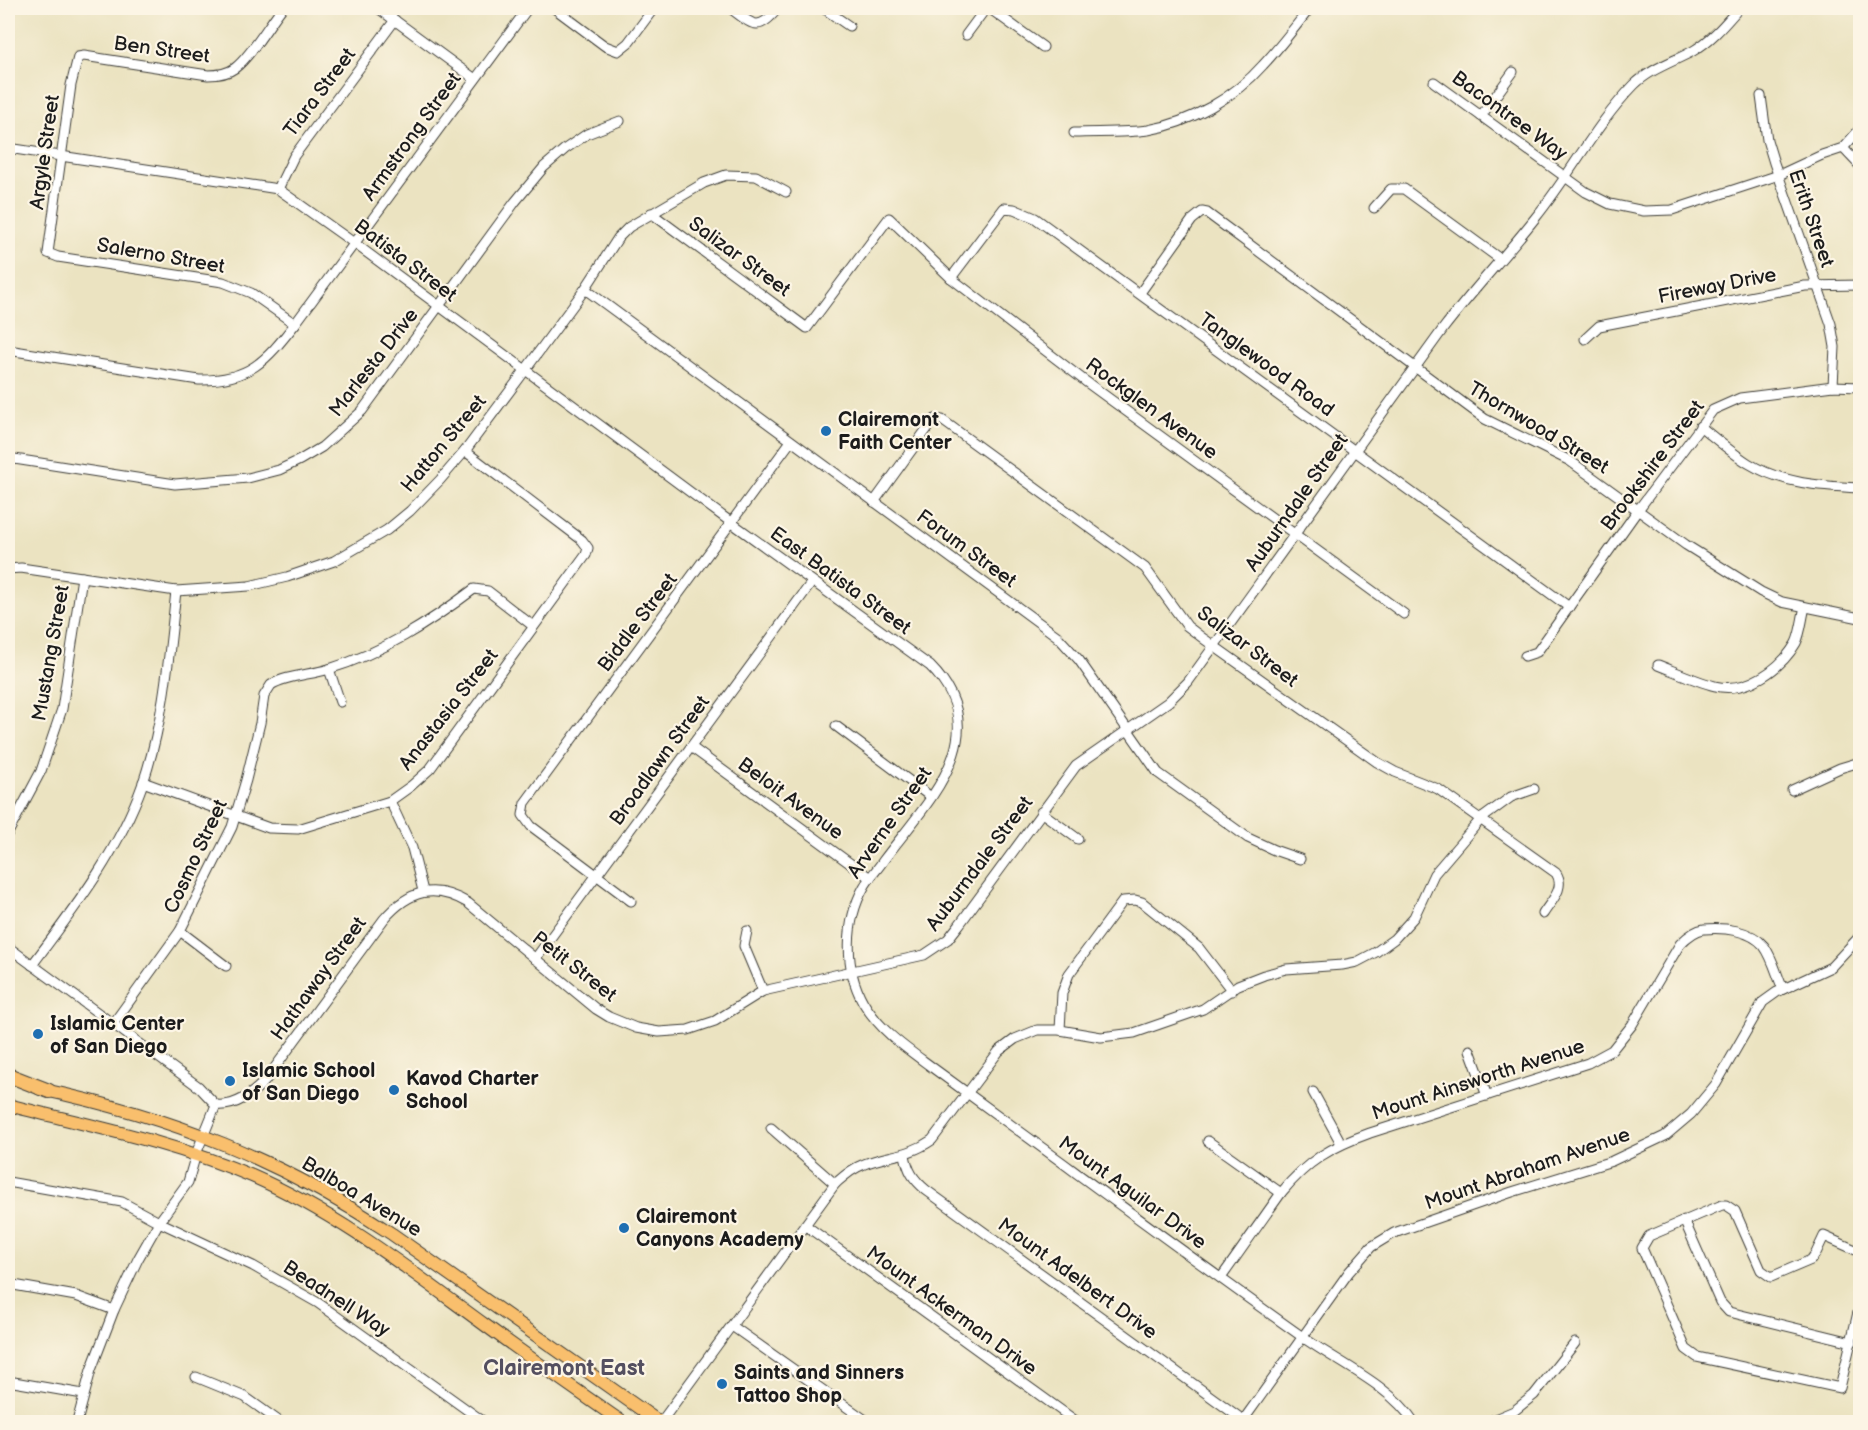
<svg xmlns="http://www.w3.org/2000/svg" width="1868" height="1430" font-family="'Balsamiq Sans',sans-serif">
<style>
.lines{fill:none;stroke-linecap:round;stroke-linejoin:round}
.minor-casing{stroke:#3b3a35;stroke-width:11}
.major-casing{stroke:#3b3a35;stroke-width:14}
.highway-casing{stroke:#3b3a35;stroke-width:16}
.minor{stroke:#fff;stroke-width:9}
.major{stroke:#f9bf6d;stroke-width:12}
.highway{stroke:#f9bf6d;stroke-width:14}
.poi-dot{fill:#1f6fb2;stroke:#fcf5e5;stroke-width:2}
.labels{text-anchor:middle;stroke-width:4.5;stroke-linejoin:round;paint-order:stroke}
.street-label{font-size:20px;fill:#1c1c1c;stroke:#fcf5e5}
.poi-label{font-size:20px;font-weight:bold;fill:#1c1c1c;stroke:#fcf5e5;text-anchor:start}
.quarter-label{font-size:22px;font-weight:bold;fill:#544f60;stroke:#fcf5e5}
</style>
<rect width="100%" height="100%" fill="#fcf5e5"/>
<filter id="ink" filterUnits="userSpaceOnUse"><feTurbulence type="fractalNoise" baseFrequency=".0167" numOctaves="2"/><feDisplacementMap in="SourceGraphic" scale="12" xChannelSelector="R" yChannelSelector="G"/><feConvolveMatrix kernelMatrix="1 2 1 2 8 2 1 2 1" color-interpolation-filters="sRGB"/></filter>
<filter id="wash" filterUnits="userSpaceOnUse"><feTurbulence type="fractalNoise" baseFrequency=".008" numOctaves="4" result="noise"/><feDisplacementMap in="SourceGraphic" scale="24" xChannelSelector="R" yChannelSelector="G"/><feGaussianBlur stdDeviation="1.35" result="paint"/><feColorMatrix in="noise" values="0 0 0 0 0 0 0 0 0 0 0 0 0 0 0 0 0 1.4 0 .05"/><feComposite in="paint" operator="in"/></filter>
<g filter="url(#wash)">
<rect width="100%" height="100%" fill="#ebe3c1"/>
</g>
<g filter="url(#ink)">
<g class="lines">
<!-- minor casing -->
<g class="minor-casing">
<g id="minor">
<path d="M 282,8 C 269,24 251,56 235,68 C 227,74 217,75 208,75 L 84,56 L 78,57 L 71,85 L 48,253 L 58,257 L 223,282 L 251,293 L 295,324"/>
<polyline points="378,8 475,79"/>
<polyline points="554,8 605,46 618,51 628,43 654,8"/>
<path d="M 730,8 C 752,24 758,34 778,8"/>
<polyline points="823,8 849,26"/>
<polyline points="989,8 1043,47"/>
<polyline points="966,35 986,8"/>
<polyline points="1434,82 1586,192 1610,204 1644,211 1672,210 1779,175 1822,155 1843,148 1860,129"/>
<polyline points="1761,96 1767,140 1774,163 1831,324 1835,347 1833,386"/>
<polyline points="1481,116 1513,72"/>
<path d="M 1074,133 C 1098,132 1124,133 1148,130 C 1190,123 1235,97 1263,65 C 1280,47 1295,27 1310,8"/>
<path d="M 8,148 L 278,189 L 354,243 L 732,523 L 930,666 C 999,735 926,803 883,861 C 877,870 869,878 864,887 C 845,921 844,968 863,1002 C 880,1031 906,1048 933,1068 C 959,1087 985,1106 1011,1125 C 1108,1196 1205,1268 1304,1338 C 1339,1363 1391,1386 1414,1422"/>
<polyline points="1843,148 1860,166"/>
<polyline points="278,189 294,156 395,20"/>
<polyline points="1374,208 1391,189 1404,189 1500,259"/>
<polyline points="651,213 807,328 889,218 951,278 1085,381 1404,614"/>
<polyline points="951,278 1004,208 1014,209 1035,218 1569,607"/>
<polyline points="585,289 1057,636 1079,660 1158,773 1248,838 1274,850 1300,859"/>
<polyline points="1140,293 1192,220 1202,212 1207,213 1485,419 1570,461 1686,545 1761,592 1782,602 1860,618"/>
<polyline points="1585,339 1599,326 1805,286 1860,285"/>
<path d="M 8,350 L 199,380 C 249,381 266,361 295,324 L 528,8"/>
<path d="M 1700,426 C 1716,439 1731,452 1748,463 C 1782,484 1822,486 1860,488"/>
<polyline points="8,458 175,484 248,478 279,470 300,460 322,447 362,411 515,202 544,167 565,149 587,134 620,121"/>
<path d="M 874,502 L 929,426 L 935,419 L 942,420 L 1145,568 L 1187,626 L 1204,639 L 1377,762 L 1395,772 L 1438,789 L 1556,873 C 1566,888 1551,901 1543,914"/>
<polyline points="8,569 21,568 176,591 249,586 287,577 334,561 387,530 410,511 440,480 465,451 518,380 585,289 618,238 629,227 704,183 726,175 756,176 786,192"/>
<polyline points="1525,656 1537,652 1638,510 1713,410 1740,398 1833,386 1860,387"/>
<path d="M 1658,665 C 1676,672 1696,681 1715,686 C 1746,694 1781,669 1796,643 C 1801,633 1802,618 1805,607"/>
<polyline points="329,669 340,702"/>
<polyline points="836,726 931,797"/>
<polyline points="691,747 870,878"/>
<polyline points="143,782 269,828 298,829 390,801 411,786 430,769 586,555 588,548 582,540 465,451"/>
<polyline points="1792,790 1840,768 1860,762"/>
<polyline points="390,801 412,848 423,891"/>
<polyline points="1041,812 1078,839"/>
<polyline points="8,833 41,771 62,709 82,577"/>
<polyline points="631,901 531,826 523,815 525,803 791,441"/>
<polyline points="180,931 226,966"/>
<polyline points="747,931 744,946 763,991"/>
<polyline points="8,947 199,1087 216,1105"/>
<polyline points="535,959 812,582"/>
<path d="M 32,965 C 75,908 119,851 143,783 C 164,721 169,656 176,591"/>
<path d="M 113,1024 L 180,931 L 232,827 L 246,780 L 260,723 L 264,696 L 271,685 C 287,675 311,675 329,669 C 382,653 429,623 474,589 L 488,591 L 533,626"/>
<polyline points="1060,1030 1062,993 1069,974 1123,901 1135,900 1142,902 1199,948 1232,991"/>
<polyline points="1470,1050 1487,1096"/>
<polyline points="1313,1092 1341,1143"/>
<path d="M 216,1105 C 236,1107 252,1094 265,1081 L 384,919 C 409,890 435,883 468,903 L 596,1009 L 609,1017 L 636,1028 L 659,1032 L 688,1030 L 715,1021 L 763,991 L 924,955 L 948,939 L 959,925 L 1076,766 L 1168,702 L 1188,682 L 1443,329 C 1473,290 1506,255 1536,217 C 1570,175 1596,124 1634,85 C 1650,69 1673,62 1693,51 C 1712,40 1725,24 1739,8"/>
<polyline points="771,1128 835,1184"/>
<polyline points="1208,1141 1281,1193"/>
<path d="M 905,1155 C 908,1171 913,1179 926,1190 L 1243,1420"/>
<polyline points="8,1182 122,1202 159,1222 253,1266 318,1303 484,1422"/>
<polyline points="1684,1220 1720,1302 1729,1312 1852,1342"/>
<polyline points="805,1225 1077,1422"/>
<polyline points="1860,1252 1824,1236 1816,1253 1811,1260 1771,1277 1761,1270 1735,1211 1726,1205 1722,1205 1649,1236 1642,1248 1686,1349 1697,1357 1840,1388 1860,1304"/>
<path d="M 1221,1278 L 1281,1193 C 1308,1160 1331,1147 1370,1133 L 1588,1063 L 1612,1050 L 1632,1025 L 1680,944 C 1686,938 1695,930 1704,929 C 1723,927 1751,930 1764,946 C 1773,958 1777,976 1783,989"/>
<polyline points="8,1284 76,1296 114,1310"/>
<polyline points="732,1326 868,1422"/>
<polyline points="196,1377 245,1397 280,1422"/>
<polyline points="8,1381 83,1394"/>
<polyline points="77,1422 91,1370 114,1310 138,1259 159,1222 188,1182 196,1154 216,1105"/>
<path d="M 661,1422 L 835,1184 C 843,1177 851,1169 862,1165 C 888,1154 906,1158 932,1140 L 999,1051 L 1015,1039 L 1037,1030 L 1060,1030 L 1101,1037 L 1134,1033 L 1203,1009 L 1238,985 L 1264,975 L 1286,969 L 1342,965 L 1357,962 L 1376,952 L 1394,939 L 1414,917 L 1434,874 L 1481,819 L 1511,797 L 1534,789"/>
<polyline points="1242,1422 1349,1272 1371,1247 1394,1233 1512,1192 1612,1161 1665,1136 1691,1114 1716,1084 1763,1002 1777,992 1831,967 1860,936"/>
<polyline points="1488,1422 1514,1411 1534,1395 1575,1343"/>
</g>
</g>
<!-- major casing -->
<g class="major-casing">
<g id="major">
<path d="M 40,1089 C 172,1117 279,1159 392,1234 L 659,1422"/>
<path d="M 8,1105 C 90,1126 173,1142 252,1176 C 337,1213 411,1271 485,1325 C 530,1358 576,1390 622,1422"/>
</g>
</g>
<!-- highway casing -->
<g class="highway-casing">
<polyline id="highway" points="8,1075 49,1091"/>
</g>
<!-- minor -->
<use href="#minor" class="minor"/>
<!-- major -->
<use href="#major" class="major"/>
<!-- highway -->
<use href="#highway" class="highway"/>
</g>
</g>
<!-- markers -->
<g class="poi-dot">
<circle cx="826" cy="431" r="6"/>
<circle cx="38" cy="1034" r="6"/>
<circle cx="230" cy="1081" r="6"/>
<circle cx="394" cy="1090" r="6"/>
<circle cx="624" cy="1228" r="6"/>
<circle cx="722" cy="1384" r="6"/>
</g>
<g class="labels">
<!-- street labels -->
<g class="street-label">
<text transform="translate(162 49) rotate(8)" y="7">Ben Street</text>
<text transform="translate(319 92) rotate(-53)" y="7">Tiara Street</text>
<text transform="translate(1510 115) rotate(36)" y="7">Bacontree Way</text>
<text transform="translate(411 136) rotate(-54)" y="7">Armstrong Street</text>
<text transform="translate(44 152) rotate(-82)" y="7">Argyle Street</text>
<text transform="translate(1812 218) rotate(71)" y="7">Erith Street</text>
<text transform="translate(161 255) rotate(10)" y="7">Salerno Street</text>
<text transform="translate(740 256) rotate(36)" y="7">Salizar Street</text>
<text transform="translate(406 260) rotate(37)" y="7">Batista Street</text>
<text transform="translate(1717 285) rotate(-11)" y="7">Fireway Drive</text>
<text transform="translate(373 362) rotate(-52)" y="7">Marlesta Drive</text>
<text transform="translate(1267 364) rotate(36)" y="7">Tanglewood Road</text>
<text transform="translate(1152 408) rotate(36)" y="7">Rockglen Avenue</text>
<text transform="translate(1539 427) rotate(31)" y="7">Thornwood Street</text>
<text transform="translate(443 443) rotate(-50)" y="7">Hatton Street</text>
<text transform="translate(1652 465) rotate(-53)" y="7">Brookshire Street</text>
<text transform="translate(1296 502) rotate(-55)" y="7">Auburndale Street</text>
<text transform="translate(967 548) rotate(36)" y="7">Forum Street</text>
<text transform="translate(841 580) rotate(36)" y="7">East Batista Street</text>
<text transform="translate(637 622) rotate(-53)" y="7">Biddle Street</text>
<text transform="translate(1248 646) rotate(37)" y="7">Salizar Street</text>
<text transform="translate(50 653) rotate(-80)" y="7">Mustang Street</text>
<text transform="translate(448 709) rotate(-52)" y="7">Anastasia Street</text>
<text transform="translate(659 760) rotate(-54)" y="7">Broadlawn Street</text>
<text transform="translate(791 798) rotate(36)" y="7">Beloit Avenue</text>
<text transform="translate(889 822) rotate(-55)" y="7">Arverne Street</text>
<text transform="translate(195 856) rotate(-65)" y="7">Cosmo Street</text>
<text transform="translate(979 863) rotate(-53)" y="7">Auburndale Street</text>
<text transform="translate(575 966) rotate(38)" y="7">Petit Street</text>
<text transform="translate(318 978) rotate(-54)" y="7">Hathaway Street</text>
<text transform="translate(1478 1079) rotate(-18)" y="7">Mount Ainsworth Avenue</text>
<text transform="translate(1527 1168) rotate(-19)" y="7">Mount Abraham Avenue</text>
<text transform="translate(1133 1192) rotate(36)" y="7">Mount Aguilar Drive</text>
<text transform="translate(362 1196) rotate(31)" y="7">Balboa Avenue</text>
<text transform="translate(1078 1278) rotate(36)" y="7">Mount Adelbert Drive</text>
<text transform="translate(337 1298) rotate(33)" y="7">Beadnell Way</text>
<text transform="translate(952 1310) rotate(36)" y="7">Mount Ackerman Drive</text>
</g>
<!-- poi labels -->
<g class="poi-label">
<text x="838" y="426">Clairemont<tspan x="838" dy="23">Faith Center</tspan></text>
<text x="50" y="1030">Islamic Center<tspan x="50" dy="23">of San Diego</tspan></text>
<text x="242" y="1077">Islamic School<tspan x="242" dy="23">of San Diego</tspan></text>
<text x="406" y="1085">Kavod Charter<tspan x="406" dy="23">School</tspan></text>
<text x="636" y="1223">Clairemont<tspan x="636" dy="23">Canyons Academy</tspan></text>
<text x="734" y="1379">Saints and Sinners<tspan x="734" dy="23">Tattoo Shop</tspan></text>
</g>
<!-- quarter labels -->
<g class="quarter-label">
<text x="564" y="1375">Clairemont East</text>
</g>
</g>
<!-- margin -->
<rect width="1868" height="1430" fill="none" stroke="#fcf5e5" stroke-width="30"/>
</svg>
